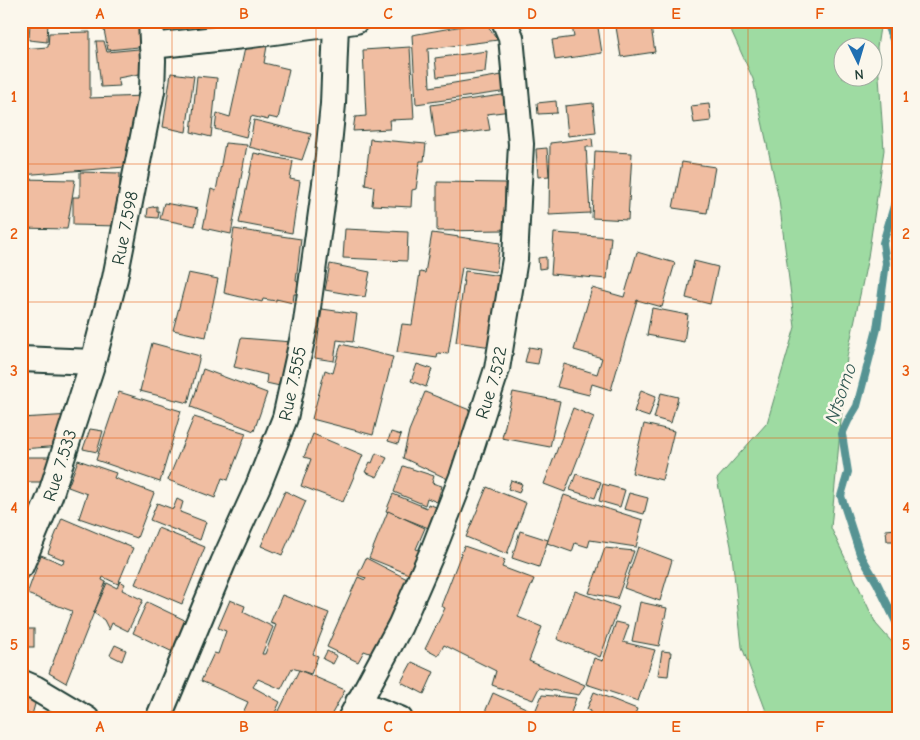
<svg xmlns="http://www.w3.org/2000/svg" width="920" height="740" font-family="'Comic Neue',sans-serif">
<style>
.green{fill:#9edba2;stroke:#5e8c6b;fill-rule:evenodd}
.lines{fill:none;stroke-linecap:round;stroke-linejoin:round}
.stream{stroke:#579393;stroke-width:8}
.building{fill:#f0bda1;stroke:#1f3d34}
.minor-casing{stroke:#1f3d34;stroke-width:28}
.minor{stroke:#fbf7ec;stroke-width:24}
.grid{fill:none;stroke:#e8590c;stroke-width:1;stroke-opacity:0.55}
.labels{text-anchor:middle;stroke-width:5;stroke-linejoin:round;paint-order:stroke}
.street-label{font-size:18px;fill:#1f3d34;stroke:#fbf7ec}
.water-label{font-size:19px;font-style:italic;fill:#325a54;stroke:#fbf7ec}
.neatline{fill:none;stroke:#e8590c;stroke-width:2}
.grid-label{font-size:16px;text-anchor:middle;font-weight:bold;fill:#e8590c}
</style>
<rect width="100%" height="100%" fill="#fbf7ec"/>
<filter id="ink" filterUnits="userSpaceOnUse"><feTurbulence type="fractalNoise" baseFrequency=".02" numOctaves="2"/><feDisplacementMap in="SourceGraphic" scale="10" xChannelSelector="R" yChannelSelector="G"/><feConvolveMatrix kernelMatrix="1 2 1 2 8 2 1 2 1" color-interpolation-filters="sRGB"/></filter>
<g filter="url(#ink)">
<!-- green -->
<path class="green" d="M 727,21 L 881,21 L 877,47 L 884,150 L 868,257 L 847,357 L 831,528 L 876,624 L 899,650 L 899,716 L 892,713 L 881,719 L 769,719 L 742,647 L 731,546 L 717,479 L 767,423 L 795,327 L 779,200 L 753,79 ZM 842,48 L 872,48 L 872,78 L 842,78 Z"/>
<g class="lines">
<!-- stream -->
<g class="stream">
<polyline points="885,21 899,53"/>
<polyline points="899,189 883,243 886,263 877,329 857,406 848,421 842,434 848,472 841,496 860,554 877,583 899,628"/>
</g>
</g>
<!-- building -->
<g class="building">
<polygon points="30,21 48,21 47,42 29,40"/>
<polygon points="78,21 143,21 149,46 108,50 103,25 79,28"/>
<polygon points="191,21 229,21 229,26 192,30"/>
<polygon points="571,21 597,21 602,53 555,60 552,40 574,37"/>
<polygon points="615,21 650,21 655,52 621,57"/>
<polygon points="485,22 498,40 428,49 430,87 508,74 508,91 416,104 412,35"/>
<polygon points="90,32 90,98 145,96 125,167 21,175 21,49 48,47 49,33"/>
<polygon points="96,41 104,41 107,52 149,48 150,72 118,78 120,86 101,87"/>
<polygon points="267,46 264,63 289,69 278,119 269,117 268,120 251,116 246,137 215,129 217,113 230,117 245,48"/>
<polygon points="410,47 414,119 389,120 390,129 353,131 355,117 366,116 363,50"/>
<polygon points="487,51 485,72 437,77 435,58"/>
<polygon points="171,73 194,76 186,132 163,127"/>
<polygon points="197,76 217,78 211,137 191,132"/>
<polygon points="509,94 511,111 487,114 490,130 435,137 431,105"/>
<polygon points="556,101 557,113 538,114 537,103"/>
<polygon points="593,103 596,133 568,136 565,106"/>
<polygon points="709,104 711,121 694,123 691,106"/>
<polygon points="254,120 311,134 302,160 249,147"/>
<polygon points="592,138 593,147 586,147 590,213 549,215 550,143"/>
<polygon points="370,139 426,144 424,161 420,161 416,189 412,190 411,207 372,205 374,187 365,185"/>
<polygon points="225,143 247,145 231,234 203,228 211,189 216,191"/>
<polygon points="547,148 549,176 538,177 536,149"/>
<polygon points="595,151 632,153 628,220 592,218"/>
<polygon points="254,153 293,161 290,179 300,181 292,233 239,223"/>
<polygon points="682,162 715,167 707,213 673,208"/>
<polygon points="80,172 120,173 119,226 73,225 73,197 80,197"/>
<polygon points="21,179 75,180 67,229 21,228"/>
<polygon points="437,182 505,183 505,230 437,231"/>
<polygon points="164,203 198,209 195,226 160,219"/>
<polygon points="157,206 157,211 159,211 158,218 147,217 148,208"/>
<polygon points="234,229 301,239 296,281 301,284 300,294 294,294 293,303 276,299 276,301 263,299 262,302 224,293"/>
<polygon points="345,229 408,232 407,261 343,258"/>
<polygon points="432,233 500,243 496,272 462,267 448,354 438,353 437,358 397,352 402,324 412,325 420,272 425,273"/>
<polygon points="554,233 611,237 607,279 551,274"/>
<polygon points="637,252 675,263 662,307 637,300 611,390 592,384 589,395 557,387 564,364 597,374 602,358 574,350 592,288 624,297"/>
<polygon points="546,257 546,268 539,269 538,258"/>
<polygon points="694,261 718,267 710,304 686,298"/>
<polygon points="330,264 370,272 365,297 325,290"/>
<polygon points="465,271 501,276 492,347 456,342"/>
<polygon points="188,273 218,279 206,337 173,330"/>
<polygon points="652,308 688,315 684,342 647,335"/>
<polygon points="322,309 357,314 353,342 337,340 334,361 315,358"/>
<polygon points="241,338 292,342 280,386 266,383 267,375 234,367"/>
<polygon points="152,343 200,356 188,403 140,391"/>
<polygon points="341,344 393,357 373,435 312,419 325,370 333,373"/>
<polygon points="529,347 541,349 538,364 525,362"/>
<polygon points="417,364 432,369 426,387 411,381"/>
<polygon points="203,369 267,393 254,431 191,407"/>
<polygon points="641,390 656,396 649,417 634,412"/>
<polygon points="119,392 181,411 160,482 96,460"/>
<polygon points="425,392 477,413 450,480 403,458 409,431"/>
<polygon points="513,392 560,401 550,447 502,438"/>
<polygon points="661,393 678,397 671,423 654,418"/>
<polygon points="573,408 594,417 565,492 544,484"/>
<polygon points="72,415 63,446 21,449 21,418"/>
<polygon points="194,417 246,433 228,480 222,478 215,498 168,480"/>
<polygon points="644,424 674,431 662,480 632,473"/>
<polygon points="90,429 103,431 97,452 83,449"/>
<polygon points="391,432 401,435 398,444 388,441"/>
<polygon points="313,434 363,455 343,502 301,486 311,459 304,457"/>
<polygon points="376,453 387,458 377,477 365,472 370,462 372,463"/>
<polygon points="21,457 54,457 54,482 26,482 26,539 21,539"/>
<polygon points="78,460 116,473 114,478 154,493 137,538 79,518 87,494 68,487"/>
<polygon points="403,466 434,476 432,483 442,486 437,502 427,498 425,505 394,492"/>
<polygon points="576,474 601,482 595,498 570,490"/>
<polygon points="511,480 522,484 519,493 508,489"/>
<polygon points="603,484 625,490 620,507 599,501"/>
<polygon points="487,487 526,503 507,554 466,537"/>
<polygon points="285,491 306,501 282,555 261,546"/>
<polygon points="629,493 648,498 644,514 624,509"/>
<polygon points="393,494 427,508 428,504 439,508 431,529 386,511"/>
<polygon points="564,495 643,520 636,547 590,540 588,547 575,543 572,552 547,543"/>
<polygon points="177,499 183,502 180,512 206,522 200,540 150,520 157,503 173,509"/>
<polygon points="388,511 425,528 416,549 425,553 416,577 369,558"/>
<polygon points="62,518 133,548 118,584 103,577 102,580 106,582 66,683 49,673 72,611 27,594 41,555 63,564 64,560 48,553"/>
<polygon points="158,528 205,547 182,604 135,584"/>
<polygon points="896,529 897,541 887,541 886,530"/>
<polygon points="520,531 548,540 539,567 512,558"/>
<polygon points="464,546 505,560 502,567 534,579 518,617 542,627 529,661 585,685 579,695 539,688 533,700 492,685 496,671 444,645 438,656 425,649 445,608 441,606"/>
<polygon points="638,547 672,560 660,601 624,588"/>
<polygon points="605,548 634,551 617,599 589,593"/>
<polygon points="366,558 413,582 378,656 364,651 358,662 327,647 358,577 365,580 366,578 358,575"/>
<polygon points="120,581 125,584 122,590 143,600 128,631 112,623 109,630 104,620 94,613 107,583 117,588"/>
<polygon points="575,591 619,607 600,657 557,639"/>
<polygon points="282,595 329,613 313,654 318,656 311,674 292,668 281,689 258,679 253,687 280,702 272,719 240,719 248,702 201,681 214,653 218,654 226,631 218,628 230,600 245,606 243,612 273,627 262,654 265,654 276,625 270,623"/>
<polygon points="147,602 191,623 177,654 133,633"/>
<polygon points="640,602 667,608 659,646 632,641"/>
<polygon points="616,622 629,625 623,642 655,650 638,701 586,684 594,658 603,661"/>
<rect x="21" y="629" width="13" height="18"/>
<polygon points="115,645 126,650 122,661 110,655"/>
<polygon points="327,651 337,656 333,664 323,659"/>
<polygon points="662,651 671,652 668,676 658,675"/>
<polygon points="412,662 434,672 424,694 401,682"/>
<polygon points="299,670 345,690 329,719 279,719 276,717"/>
<polygon points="21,686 38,693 32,715 28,713 27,719 21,719"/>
<polygon points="594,692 637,709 633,719 588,719 591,711 587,709"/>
<polygon points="493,693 528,709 523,719 482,719"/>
<polygon points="542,695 576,698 569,719 532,719"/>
</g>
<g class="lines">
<!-- minor casing -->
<g class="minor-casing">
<g id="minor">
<polyline points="152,46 252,35 356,21"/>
<path id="s1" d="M 21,359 L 93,362 L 115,278 L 152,91 L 153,61 L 151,21"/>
<path id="s2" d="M 21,566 L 50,496 L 93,362"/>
<polyline points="21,682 35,688 87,719"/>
<polyline points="358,702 400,719"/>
<path id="s3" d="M 158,719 L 223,563 L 258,486 L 285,418 L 306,322 L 326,176 L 333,104 L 336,24"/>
<path id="s4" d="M 350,719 L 400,626 L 434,548 L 463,474 L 497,369 L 515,259 L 521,144 L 511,37 L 504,21"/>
</g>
</g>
<!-- minor -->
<use href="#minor" class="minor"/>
</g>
</g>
<!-- grid -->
<path class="grid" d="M 172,21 L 172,719M 316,21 L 316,719M 460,21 L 460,719M 604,21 L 604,719M 748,21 L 748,719M 21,164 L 899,164M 21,302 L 899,302M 21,438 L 899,438M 21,576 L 899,576"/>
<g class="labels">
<!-- street labels -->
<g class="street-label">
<text dy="6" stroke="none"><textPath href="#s1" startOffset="210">Rue 7.598</textPath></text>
<text dy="6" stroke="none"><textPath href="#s4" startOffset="366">Rue 7.522</textPath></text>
<text dy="6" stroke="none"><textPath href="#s3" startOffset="362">Rue 7.555</textPath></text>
<text dy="6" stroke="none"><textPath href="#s2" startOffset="108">Rue 7.533</textPath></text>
</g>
<!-- water labels -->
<g class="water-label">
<text transform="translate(840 393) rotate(-71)" y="7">Ntsomo</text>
</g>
</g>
<!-- margin -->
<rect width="920" height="740" fill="none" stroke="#fbf7ec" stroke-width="55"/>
<!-- north arrow -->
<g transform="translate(858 62) rotate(175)"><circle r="24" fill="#fbf7ec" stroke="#a3ada2"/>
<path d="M0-4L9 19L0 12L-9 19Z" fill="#1f6fb2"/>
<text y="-8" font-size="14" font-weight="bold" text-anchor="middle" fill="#1f3d34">N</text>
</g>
<rect x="28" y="28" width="864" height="684" class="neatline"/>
<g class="grid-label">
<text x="100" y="19">A</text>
<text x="244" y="19">B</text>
<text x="388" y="19">C</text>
<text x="532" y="19">D</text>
<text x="676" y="19">E</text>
<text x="820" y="19">F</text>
<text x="14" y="102">1</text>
<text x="906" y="102">1</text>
<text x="14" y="239">2</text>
<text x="906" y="239">2</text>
<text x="14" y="376">3</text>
<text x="906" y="376">3</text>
<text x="14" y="513">4</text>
<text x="906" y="513">4</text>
<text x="14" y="650">5</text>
<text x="906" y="650">5</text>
<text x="100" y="732">A</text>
<text x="244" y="732">B</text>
<text x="388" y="732">C</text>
<text x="532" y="732">D</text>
<text x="676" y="732">E</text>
<text x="820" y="732">F</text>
</g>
</svg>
